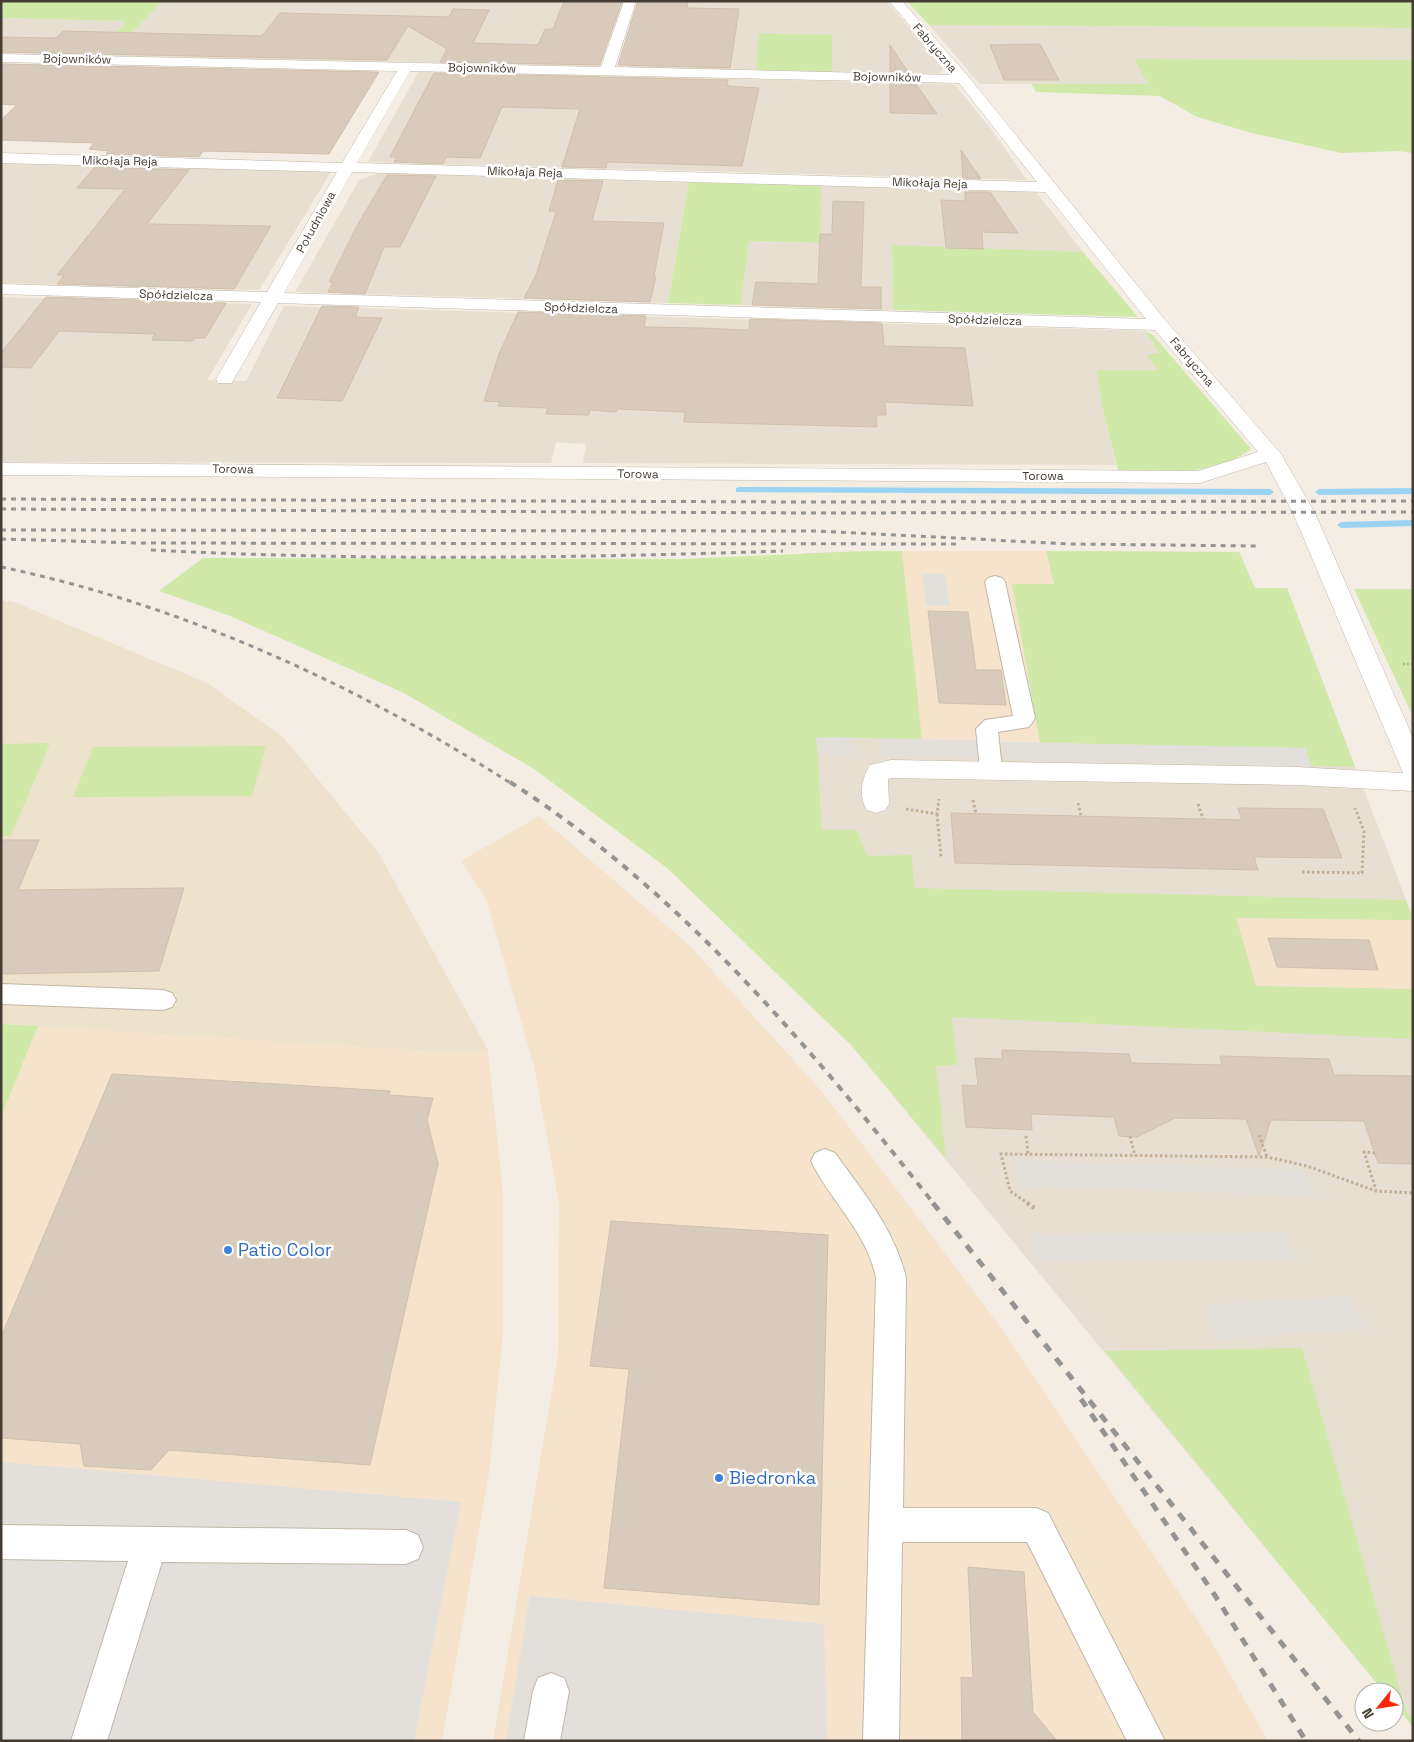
<svg xmlns="http://www.w3.org/2000/svg" width="1414" height="1742" font-family="'Space Grotesk',sans-serif">
<style>
.residential{fill:#e7dfd1}
.commercial{fill:#f6e3cc}
.education{fill:#ede2cc}
.green{fill:#d0e9a9}
.parking{fill:#e3e0dc}
.lines{fill:none;stroke-linecap:round;stroke-linejoin:round}
.stream{fill:#9bd4f3;fill-rule:evenodd}
.building{fill:#d8cbbb;stroke:#d0c0ab}
.service-casing{stroke:#c1b7a8;stroke-width:2}
.minor-casing{stroke:#c1b7a8;stroke-width:1}
.path-far2{stroke:#c1af96;stroke-width:2.5;stroke-dasharray:2 2;stroke-linecap:butt}
.path-far1{stroke:#c1af96;stroke-width:3;stroke-dasharray:2.5 2.5;stroke-linecap:butt}
.path{stroke:#c1af96;stroke-width:4.5;stroke-dasharray:3 3;stroke-linecap:butt}
.service{fill:#fff;fill-rule:evenodd}
.minor{fill:#fff;fill-rule:evenodd}
.rail-far2{stroke:#949494;stroke-width:3;stroke-dasharray:5 5;stroke-linecap:butt}
.rail-far1{stroke:#949494;stroke-width:4;stroke-dasharray:7 7;stroke-linecap:butt}
.rail{stroke:#949494;stroke-width:5;stroke-dasharray:9 9;stroke-linecap:butt}
.shop-dot{fill:#3f7fe0;stroke:#fff;stroke-width:2}
.labels{text-anchor:middle;stroke-width:5;stroke-linejoin:round;paint-order:stroke}
.far-street-label{font-size:12px;fill:#453d33;stroke:#fff}
.near-shop-label{font-size:18px;fill:#366cbe;stroke:#fff;text-anchor:start}
</style>
<rect width="100%" height="100%" fill="#f3ede3"/>
<!-- residential -->
<g class="residential">
<polygon points="163,1 619,1 599,63 590,66 109,56"/>
<polygon points="640,1 887,1 943,69 939,74 832,72 831,35 760,33 756,70 629,67 621,63"/>
<polygon points="1,18 128,21 93,56 1,53"/>
<polygon points="929,25 1413,28 1413,60 1134,59 1149,84 980,84"/>
<polygon points="419,71 951,84 956,86 991,129 1027,180 368,162"/>
<polygon points="1,163 203,168 331,172 259,290 1,283"/>
<polygon points="379,173 689,182 668,303 295,292 359,180"/>
<polygon points="821,186 1036,192 1083,252 892,246 893,310 741,305 749,241 819,243"/>
<polygon points="1,297 252,304 207,380 246,381 284,306 1145,331 1160,353 1157,371 1103,411 1116,465 583,463 586,444 556,442 551,463 1,462"/>
<polygon points="868,551 902,551 922,739 1040,743 1012,584 1054,584 1046,551 1239,552 1255,588 1287,588 1413,918 1256,986 1413,989 1413,1727 1394,1704 1394,1692 1384,1692 852,1046 822,830 806,553"/>
</g>
<!-- commercial -->
<g class="commercial">
<polygon points="902,551 1046,551 1054,584 1012,584 1040,743 922,739"/>
<polygon points="539,816 689,945 824,1094 997,1322 1210,1639 1268,1741 493,1741 558,1355 559,1203 534,1066 486,899 461,861"/>
<polygon points="1236,917 1413,920 1413,989 1256,986"/>
<polygon points="38,1026 445,1052 488,1050 503,1194 503,1333 489,1473 442,1741 1,1741 1,1117"/>
</g>
<!-- education -->
<polygon class="education" points="1,600 14,602 207,683 283,737 378,852 488,1050 445,1052 1,1024"/>
<!-- green -->
<g class="green">
<polygon points="2,1 163,1 109,56 93,56 127,21 1,18"/>
<polygon points="907,1 1413,1 1413,28 929,25"/>
<polygon points="759,33 832,35 832,72 756,70"/>
<polygon points="1134,59 1413,60 1413,153 1399,151 1341,153 1252,133 1197,117 1160,96 1036,92 1031,84 1148,84"/>
<polygon points="689,182 821,186 820,243 749,241 741,305 668,303"/>
<polygon points="892,245 1083,252 1138,317 893,310"/>
<path d="M 1145,331 L 1153,335 L 1251,449 C 1217,476 1158,473 1118,470 L 1103,411 L 1097,370 L 1157,370 L 1147,355 L 1160,353 Z"/>
<polygon points="868,551 902,551 922,739 817,737 822,830 857,830 867,856 912,855 914,888 1406,900 1413,920 1236,918 1256,986 1413,989 1413,1039 952,1017 957,1065 936,1066 946,1158 852,1046 667,868 534,769 404,693 230,616 159,591 203,558 680,559"/>
<polygon points="1046,551 1239,552 1255,588 1287,588 1355,767 1311,766 1305,748 1040,743 1012,584 1054,584"/>
<polygon points="1354,589 1413,589 1413,717"/>
<polygon points="50,743 11,836 1,836 1,744"/>
<polygon points="266,746 252,796 73,797 93,747"/>
<polygon points="1,1024 38,1026 1,1117"/>
<polygon points="1302,1348 1407,1714 1413,1715 1413,1727 1394,1704 1394,1692 1384,1692 1105,1351"/>
</g>
<!-- parking -->
<g class="parking">
<polygon points="922,574 945,574 950,606 926,606"/>
<polygon points="816,737 851,738 852,754 818,754"/>
<polygon points="881,739 976,740 978,758 882,756"/>
<polygon points="1003,742 1305,748 1311,766 1006,760"/>
<polygon points="1016,1160 1307,1170 1314,1196 1019,1186"/>
<polygon points="1288,1233 1296,1261 1036,1262 1031,1234"/>
<polygon points="1351,1296 1364,1329 1215,1339 1204,1305"/>
<polygon points="1,1462 461,1502 414,1741 1,1741"/>
<polygon points="530,1596 824,1624 827,1741 506,1741"/>
</g>
<g class="lines">
<!-- stream -->
<g class="stream">
<polygon points="739,487 1270,489 1274,492 1270,495 736,492 736,488"/>
<polygon points="1413,488 1413,494 1319,495 1315,492 1319,489"/>
<polygon points="1413,520 1413,526 1341,528 1337,525 1341,522"/>
</g>
</g>
<!-- building -->
<g class="building">
<polygon points="564,1 622,1 600,65 440,62 447,49 408,26 387,60 1,52 1,37 56,38 63,31 262,36 280,13 449,17 453,9 489,10 473,43 538,45 545,29 553,29"/>
<polygon points="638,1 688,1 687,8 739,9 730,68 618,65"/>
<polygon points="1040,44 1059,80 1004,80 990,45"/>
<polygon points="890,45 908,72 890,72"/>
<polygon points="1,64 379,72 329,154 203,151 199,157 106,154 109,151 89,149 94,143 1,140 1,120 17,105 1,104"/>
<polygon points="434,73 728,80 727,86 759,88 742,166 607,162 606,168 562,167 580,109 502,107 480,158 446,157 443,164 394,162 397,157 390,157"/>
<polygon points="890,83 916,84 937,114 890,113"/>
<polygon points="961,150 981,179 963,178"/>
<polygon points="95,167 189,170 147,224 271,226 234,289 57,284 64,275 57,275 125,189 77,188"/>
<polygon points="387,175 436,176 400,247 384,247 365,294 328,292 333,282 329,282 358,224"/>
<polygon points="558,180 603,181 592,221 664,223 654,276 656,277 650,302 524,298 536,275 556,212 549,211"/>
<polygon points="965,192 990,192 1018,233 982,232 983,249 946,248 941,200 965,201"/>
<polygon points="833,201 864,202 861,287 881,287 881,309 752,305 756,282 818,284 820,234 832,234"/>
<polygon points="46,297 226,303 205,338 195,338 193,341 152,340 155,334 59,331 31,368 1,367 1,353"/>
<polygon points="322,306 359,307 355,317 382,318 342,401 277,398"/>
<polygon points="518,312 646,316 644,327 699,328 749,330 750,319 882,323 884,346 965,348 973,406 885,402 886,415 876,415 877,427 684,422 685,412 617,409 616,412 590,410 589,415 546,414 548,408 498,406 500,402 484,401 499,354"/>
<polygon points="928,611 968,612 976,670 1001,670 1006,705 939,703"/>
<polygon points="1238,808 1323,809 1342,858 1254,857 1258,870 955,863 951,813 1242,820"/>
<polygon points="1,840 39,840 18,890 184,888 159,971 1,974"/>
<polygon points="1268,938 1369,940 1378,970 1277,967"/>
<polygon points="1002,1050 1129,1054 1131,1063 1222,1065 1220,1056 1329,1059 1334,1075 1413,1076 1413,1164 1378,1163 1364,1121 1271,1120 1259,1156 1246,1119 1175,1118 1137,1137 1119,1136 1114,1117 1031,1114 1032,1130 966,1127 962,1085 978,1086 975,1058 1002,1059"/>
<polygon points="112,1074 390,1091 389,1095 433,1098 427,1120 438,1164 370,1465 169,1450 151,1470 84,1466 80,1444 1,1438 1,1337"/>
<polygon points="611,1221 828,1235 819,1605 604,1588 629,1369 590,1366"/>
<polygon points="968,1567 1024,1572 1033,1712 1057,1741 962,1741 961,1677 973,1678"/>
</g>
<g class="lines">
<!-- service casing -->
<g class="service-casing">
<g id="service">
<polygon points="995,576 1002,578 1005,582 1035,718 1029,727 998,732 1002,769 999,774 991,776 983,774 980,769 976,729 985,720 1013,716 985,582 988,578"/>
<polygon points="1,984 163,990 172,993 176,1000 172,1007 163,1010 1,1004"/>
<path d="M 825,1149 L 835,1153 C 863,1192 895,1230 906,1278 L 903,1508 L 1036,1508 L 1048,1513 L 1165,1741 L 1127,1741 L 1027,1542 L 902,1542 L 899,1741 L 863,1741 L 876,1278 C 867,1232 831,1202 811,1161 L 815,1153 Z"/>
<polygon points="1,1525 406,1530 418,1535 423,1547 418,1559 406,1564 162,1562 107,1741 71,1741 128,1561 1,1559"/>
<polygon points="551,1673 564,1678 569,1691 560,1741 524,1741 533,1691 538,1678"/>
</g>
</g>
<!-- minor casing -->
<g class="minor-casing">
<path id="minor" d="M 624,1 L 636,1 L 615,67 L 952,75 L 889,1 L 902,1 L 968,76 L 1166,321 L 1281,454 L 1315,513 L 1413,738 L 1413,791 L 1296,785 L 891,778 L 888,779 L 889,804 L 885,810 L 876,813 L 867,810 C 858,796 862,778 870,765 L 891,760 L 1296,767 L 1403,773 L 1293,513 L 1266,462 L 1200,483 L 1,475 L 1,463 L 1198,471 L 1258,452 L 1155,330 L 278,303 L 234,379 L 232,383 L 218,383 L 216,379 L 261,302 L 1,294 L 1,284 L 267,292 L 337,172 L 1,163 L 1,153 L 342,163 L 397,71 L 1,62 L 1,54 L 601,67 ZM 410,71 L 959,83 L 1037,182 L 357,163 ZM 352,172 L 1045,192 L 1146,319 L 284,293 Z"/>
</g>
<!-- path-far2 -->
<polyline class="path-far2" points="1403,664 1413,664"/>
<!-- path-far1 -->
<g class="path-far1">
<polyline points="973,800 976,814"/>
<polyline points="1078,803 1081,816"/>
<polyline points="1198,804 1203,819"/>
<polyline points="906,809 937,814 939,799"/>
<polyline points="937,814 941,857"/>
<polyline points="1302,872 1362,873 1364,831 1355,808"/>
<polyline points="1259,1135 1267,1157"/>
<polyline points="1026,1136 1028,1154"/>
<polyline points="1130,1136 1135,1156"/>
<polyline points="1375,1153 1364,1152 1376,1190"/>
<polyline points="1029,1204 1010,1191 1001,1154 1267,1157 1307,1166 1376,1191 1413,1193"/>
</g>
<!-- path -->
<polyline class="path" points="1027,1203 1036,1209"/>
<!-- service -->
<use href="#service" class="service"/>
<!-- minor -->
<use href="#minor" class="minor"/>
<!-- rail-far2 -->
<g class="rail-far2">
<polyline points="1,499 804,502 1413,501"/>
<polyline points="1,509 811,513 1413,512"/>
<polyline points="1,530 816,531 1072,544 1256,546"/>
<polyline points="1,539 140,543 959,544"/>
<path d="M 151,550 C 361,561 573,558 783,551"/>
<path d="M 1,567 C 183,605 355,684 512,784"/>
</g>
<!-- rail-far1 -->
<path class="rail-far1" d="M 510,782 C 680,891 810,1047 934,1204"/>
<!-- rail -->
<g class="rail">
<polyline points="933,1203 1359,1741"/>
<polyline points="1081,1399 1216,1597 1306,1741"/>
</g>
</g>
<!-- markers -->
<g class="shop-dot">
<circle cx="228" cy="1250" r="5"/>
<circle cx="719" cy="1478" r="5"/>
</g>
<g class="labels">
<!-- far-street labels -->
<g class="far-street-label">
<text transform="translate(935 48) rotate(49)" y="4">Fabryczna</text>
<text transform="translate(77 59) rotate(1)" y="4">Bojowników</text>
<text transform="translate(482 68) rotate(1)" y="4">Bojowników</text>
<text transform="translate(887 77) rotate(1)" y="4">Bojowników</text>
<text transform="translate(120 161) rotate(1)" y="4">Mikołaja Reja</text>
<text transform="translate(525 172) rotate(2)" y="4">Mikołaja Reja</text>
<text transform="translate(930 183) rotate(2)" y="4">Mikołaja Reja</text>
<text transform="translate(316 222) rotate(-61)" y="4">Południowa</text>
<text transform="translate(176 295) rotate(2)" y="4">Spółdzielcza</text>
<text transform="translate(581 308) rotate(2)" y="4">Spółdzielcza</text>
<text transform="translate(985 320) rotate(2)" y="4">Spółdzielcza</text>
<text transform="translate(1192 362) rotate(49)" y="4">Fabryczna</text>
<text transform="translate(233 469) rotate(1)" y="4">Torowa</text>
<text transform="translate(638 474) rotate(1)" y="4">Torowa</text>
<text x="1043" y="480">Torowa</text>
</g>
<!-- near-shop labels -->
<g class="near-shop-label">
<text x="238" y="1256">Patio Color</text>
<text x="729" y="1484">Biedronka</text>
</g>
</g>
<!-- border -->
<rect width="1414" height="1742" fill="none" stroke="#453d33" stroke-width="5"/>
<!-- north arrow -->
<g transform="translate(1379 1707) rotate(240)"><circle r="24" fill="#ffffff" stroke="#b5b1ad"/>
<path d="M0-4L9 19L0 12L-9 19Z" fill="#ff260e"/>
<text y="-8" font-size="14" font-weight="bold" text-anchor="middle" fill="#453d33">N</text>
</g>
</svg>
